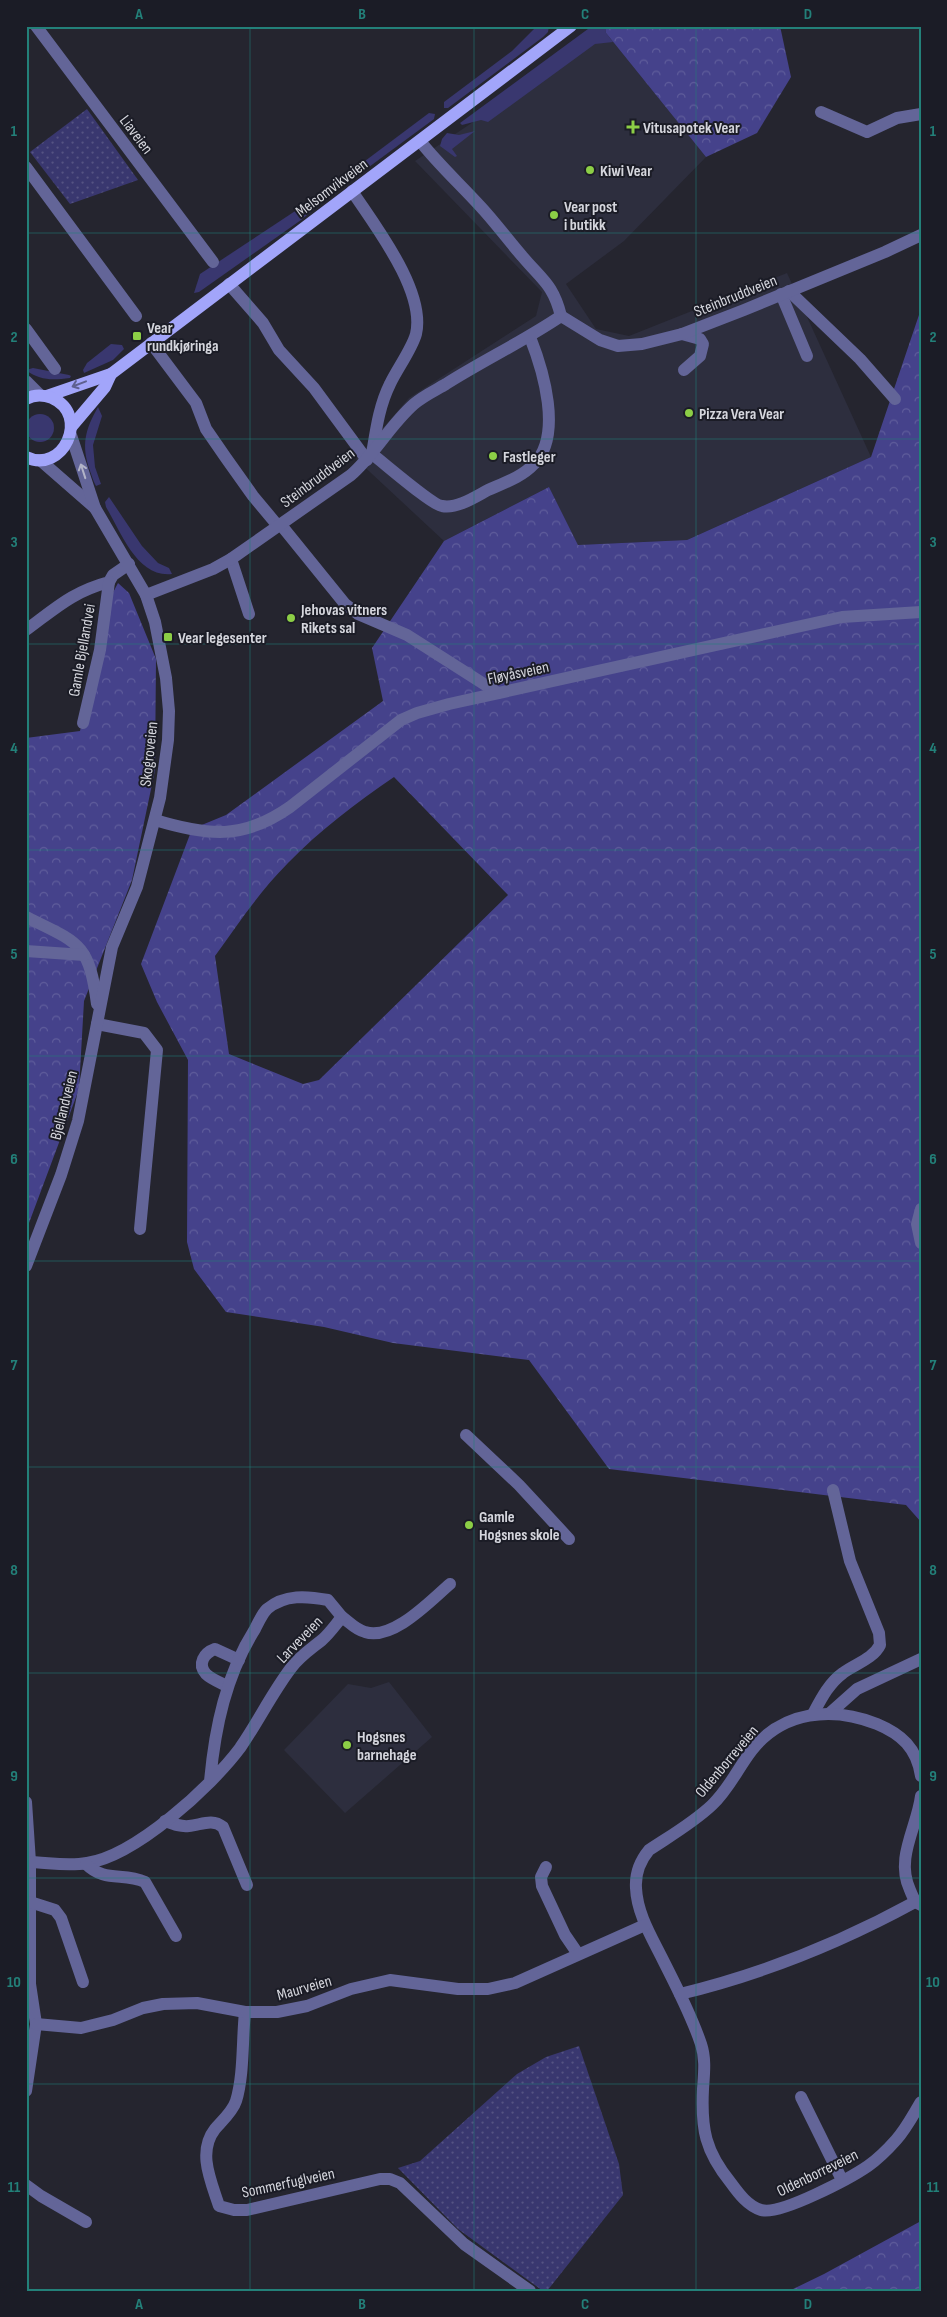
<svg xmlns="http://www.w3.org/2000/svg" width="947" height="2317" font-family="'Sofia Sans Condensed',sans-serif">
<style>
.built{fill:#2d2e3e}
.grass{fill:#39376f}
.forest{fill:url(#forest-crowns);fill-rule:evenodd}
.park{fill:url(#park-dots)}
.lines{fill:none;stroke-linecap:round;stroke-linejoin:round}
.minor{stroke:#636598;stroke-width:12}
.major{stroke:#a2a5fa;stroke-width:12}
.oneway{stroke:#5e6090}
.oneway2{stroke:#b3b4c8}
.grid{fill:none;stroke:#238079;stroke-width:1;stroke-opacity:0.55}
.poi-dot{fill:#8cce46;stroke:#1b1c26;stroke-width:2}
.labels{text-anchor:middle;stroke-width:4;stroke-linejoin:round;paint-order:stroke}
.poi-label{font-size:16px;font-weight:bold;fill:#d5d6dd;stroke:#1b1c26;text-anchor:start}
.street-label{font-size:16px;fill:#d5d6dd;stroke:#1b1c26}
.neatline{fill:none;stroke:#238079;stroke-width:2}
.grid-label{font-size:16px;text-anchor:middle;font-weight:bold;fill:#238079}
</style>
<defs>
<pattern id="forest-crowns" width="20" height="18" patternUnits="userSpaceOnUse" patternTransform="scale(1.25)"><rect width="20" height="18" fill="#45428b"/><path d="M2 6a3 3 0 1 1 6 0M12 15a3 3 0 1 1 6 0" fill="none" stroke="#5f5d9b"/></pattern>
<pattern id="park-dots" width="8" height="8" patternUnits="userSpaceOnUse" patternTransform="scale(1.25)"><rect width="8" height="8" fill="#39376f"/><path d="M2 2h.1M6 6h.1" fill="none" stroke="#555383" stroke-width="1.8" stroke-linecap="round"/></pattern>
</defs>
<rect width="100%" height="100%" fill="#25252f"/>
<!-- built -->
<g class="built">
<polygon points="606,33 706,157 624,241 566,284 596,329 629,336 787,273 871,457 687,540 578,545 549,487 444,541 356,459 409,398 536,316 542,292 415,161"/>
<polygon points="389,1682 432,1737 345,1813 284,1750 348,1684 371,1688"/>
</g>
<!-- grass -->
<g class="grass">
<polygon points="537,26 549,26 548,32 543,37 448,108 444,108 444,102 512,51"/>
<polygon points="592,26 605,26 606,33 613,42 595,44 488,122 481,120 462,125 460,123"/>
<polygon points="429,113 435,114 434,119 354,178 350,176 349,173"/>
<polygon points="475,131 452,149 457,156 455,157 440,146 442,139 447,133 459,135"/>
<polygon points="327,190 330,196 301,220 199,292 194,293 200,274"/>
<polygon points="111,344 122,345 124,349 113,360 84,373 83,370 87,363"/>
<path d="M 33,368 L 69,375 L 71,376 L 70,378 C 53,380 40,381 26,370 Z"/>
<path d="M 98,407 L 102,416 L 93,445 L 95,467 L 101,484 L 96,486 C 93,481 92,476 90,471 C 81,445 85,430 98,407 Z"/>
<circle cx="40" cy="428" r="14"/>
<path d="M 109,497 L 142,546 L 158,563 L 169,568 L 172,574 C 137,578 121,532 106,507 L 105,502 Z"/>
</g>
<!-- forest -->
<g class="forest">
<polygon points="605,26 780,26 791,77 757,133 706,157 606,33"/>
<path d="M 921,309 L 921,1522 L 906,1505 L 609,1469 L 529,1360 L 393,1343 L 324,1327 L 226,1312 L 194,1269 L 187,1242 L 188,1060 L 157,1002 L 141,964 L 192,829 L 226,815 L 383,701 L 372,648 L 444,541 L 549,487 L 578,545 L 687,540 L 871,457 ZM 394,777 L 508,895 L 319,1080 L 303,1084 L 229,1054 L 215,956 C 238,924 260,891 288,863 C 320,830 356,803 394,777 Z"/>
<polygon points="118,583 129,593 156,659 155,770 132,880 84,1001 79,1089 26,1231 26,738 80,731 108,602"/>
<polygon points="921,2221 921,2291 789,2291 824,2274"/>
</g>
<!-- park -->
<g class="park">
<polygon points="87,109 138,180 70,204 30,152"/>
<polygon points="579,2046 619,2164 623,2195 547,2291 543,2291 458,2229 398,2168 420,2161 517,2074 546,2057"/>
</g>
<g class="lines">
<!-- minor -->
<g class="minor">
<polyline points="36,26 213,262"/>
<polyline points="821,112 867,132 897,118 921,114"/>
<path d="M 420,141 C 438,164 460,184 480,206 C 495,222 508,240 522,256 C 542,280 553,284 561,316"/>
<polyline points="26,167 136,316"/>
<path d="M 352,191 C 375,226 426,291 416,334 C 412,349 397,369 390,384 C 379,406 376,430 372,454 C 384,463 432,505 442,506 C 457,509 475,497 488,490 C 504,483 522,477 534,464 C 563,435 543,370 530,337"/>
<polyline points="229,284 263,323 279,350 314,388 367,460"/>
<polyline points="789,291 860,359 895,399"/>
<polyline points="781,294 807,356"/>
<polyline points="26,329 55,369"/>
<polyline points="682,334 700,339 703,344 700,356 684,370"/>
<polyline points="151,343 196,403 206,429 226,458 253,496 278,526"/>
<polyline points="26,381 40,395"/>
<polyline points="40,460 95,508"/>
<polyline points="281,525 345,604 358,614 407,635 498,693"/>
<polyline points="231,559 249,614"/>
<path d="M 146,595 L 213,569 L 231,559 L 351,475 C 375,454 390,425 414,404 C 423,396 436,390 446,384 C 484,360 524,341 561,316 L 600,340 L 618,346 L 642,344 L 682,334 L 744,310 L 885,252 L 921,235"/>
<path d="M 26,630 C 56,608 72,592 109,582 L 113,575 L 129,564"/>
<polyline points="83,723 100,650 109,582"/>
<path d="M 155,820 C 208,836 243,840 290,807 L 401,720 L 417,713 L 449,704 L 842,617 L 921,612"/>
<path d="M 26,917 C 79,943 89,943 97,1004"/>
<polyline points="26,951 84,955"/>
<polyline points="97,1024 144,1033 157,1050 140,1229"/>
<polyline points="921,1209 917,1224 921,1243"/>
<polyline points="26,1266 61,1175 78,1121 112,947 137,887 160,798 168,740 169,711 166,678 155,622 146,595 95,508 71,435"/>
<polyline points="466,1435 519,1485 569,1539"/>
<path d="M 342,1617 C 349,1622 356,1630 365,1632 C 393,1641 430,1601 450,1584"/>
<path d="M 227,1686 C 221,1683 211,1679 206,1674 C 197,1664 204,1653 215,1649 L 239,1660"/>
<polyline points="830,1713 857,1689 921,1659"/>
<path d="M 813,1714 C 821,1699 829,1683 843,1673 C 855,1664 873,1659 880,1645 L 879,1633 L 850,1561 L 833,1490"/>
<path d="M 921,1776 C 917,1748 901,1734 877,1724 C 832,1706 783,1711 752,1750 C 738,1768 729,1789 712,1805 C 693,1823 670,1836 649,1850 C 640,1861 635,1873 636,1888 C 637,1913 651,1936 662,1958 C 676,1986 691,2014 701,2044 C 706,2059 704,2074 703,2089 C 701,2129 705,2151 731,2183 C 739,2194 748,2206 761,2210 C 780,2216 852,2177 868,2166 C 878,2159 888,2149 896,2140 C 906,2129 913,2115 921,2102"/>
<path d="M 921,1796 C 917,1828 895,1858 910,1890 C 913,1897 914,1902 921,1905"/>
<polyline points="26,1802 30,1862 30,1984 36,2024 26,2091"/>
<path d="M 165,1821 C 173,1824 180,1827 189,1826 C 201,1825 212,1818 223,1827 L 247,1885"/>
<path d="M 26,1862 C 47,1862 66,1867 87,1863 C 135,1856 211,1787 240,1748 C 258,1722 272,1693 291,1668 C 300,1656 311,1649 322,1640 C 330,1633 336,1624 342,1617 L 328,1600 C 307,1596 285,1594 267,1609 C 262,1614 258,1623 255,1629 C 226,1675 215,1727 210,1781"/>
<path d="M 86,1864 C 105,1883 123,1872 145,1882 L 176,1936"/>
<polyline points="546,1867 541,1877 542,1886 565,1935 578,1954"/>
<polyline points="30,1902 55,1910 61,1918 83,1982"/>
<path d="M 680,1994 C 763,1974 840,1943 915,1902"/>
<path d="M 245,2012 C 242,2040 244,2075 236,2101 C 233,2111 222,2121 215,2129 C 197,2152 211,2181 219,2206 L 234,2210 L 247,2210 L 380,2179 L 390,2179 L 400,2183 L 464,2244 L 530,2291"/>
<polyline points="36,2024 81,2028 113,2020 143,2008 163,2004 197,2003 245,2012 277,2012 307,2006 351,1989 390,1980 458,1989 488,1989 515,1983 645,1925"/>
<polyline points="801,2097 842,2180"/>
<polyline points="26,2185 41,2196 86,2222"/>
</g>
<!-- major -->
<g class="major">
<polyline points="47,396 111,374 571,26"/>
<path d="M 26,399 C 35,394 44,395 52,398 C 91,415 63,475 26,457"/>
<polyline points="72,426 105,387 111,374"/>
</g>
</g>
<!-- one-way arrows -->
<defs><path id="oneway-shaft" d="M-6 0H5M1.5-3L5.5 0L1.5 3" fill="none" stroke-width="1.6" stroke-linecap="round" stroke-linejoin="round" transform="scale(1.25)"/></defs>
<use class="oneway" href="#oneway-shaft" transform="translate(79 384) rotate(159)"/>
<use class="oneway2" href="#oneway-shaft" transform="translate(83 471) rotate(-108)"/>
<!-- grid -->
<path class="grid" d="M 250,26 L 250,2291M 474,26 L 474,2291M 696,26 L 696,2291M 26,233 L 921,233M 26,439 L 921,439M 26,644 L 921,644M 26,850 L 921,850M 26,1056 L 921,1056M 26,1261 L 921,1261M 26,1467 L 921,1467M 26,1673 L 921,1673M 26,1878 L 921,1878M 26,2084 L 921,2084"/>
<!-- markers -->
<g class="poi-dot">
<path d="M630.5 119.5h5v5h5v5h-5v5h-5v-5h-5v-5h5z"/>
<circle cx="590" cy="170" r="5"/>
<circle cx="554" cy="215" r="5"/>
<rect x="132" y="331" width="10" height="10" rx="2.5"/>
<circle cx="689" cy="413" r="5"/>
<circle cx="493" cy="456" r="5"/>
<circle cx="291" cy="618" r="5"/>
<rect x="163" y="632" width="10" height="10" rx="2.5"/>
<circle cx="469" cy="1525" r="5"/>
<circle cx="347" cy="1745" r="5"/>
</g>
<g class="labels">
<!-- poi labels -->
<g class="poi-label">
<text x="643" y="133">Vitusapotek Vear</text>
<text x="600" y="176">Kiwi Vear</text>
<text x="564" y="212">Vear post<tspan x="564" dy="18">i butikk</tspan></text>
<text x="147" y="333">Vear<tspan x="147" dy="18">rundkjøringa</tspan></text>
<text x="699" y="419">Pizza Vera Vear</text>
<text x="503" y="462">Fastleger</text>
<text x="301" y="615">Jehovas vitners<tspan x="301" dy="18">Rikets sal</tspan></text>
<text x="178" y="643">Vear legesenter</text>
<text x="479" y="1522">Gamle<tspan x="479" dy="18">Hogsnes skole</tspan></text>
<text x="357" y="1742">Hogsnes<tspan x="357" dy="18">barnehage</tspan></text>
</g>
<!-- street labels -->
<g class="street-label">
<text transform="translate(137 134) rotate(53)" y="6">Liaveien</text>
<text transform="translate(331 187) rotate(-37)" y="6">Melsomvikveien</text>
<text transform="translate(735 295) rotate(-22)" y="6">Steinbruddveien</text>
<text transform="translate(317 477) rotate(-37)" y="6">Steinbruddveien</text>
<text transform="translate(81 650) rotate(-80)" y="6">Gamle Bjellandvei</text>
<text transform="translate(518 672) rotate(-12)" y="6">Fløyåsveien</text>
<text transform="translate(148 754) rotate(-84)" y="6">Skogroveien</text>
<text transform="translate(63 1105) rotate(-76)" y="6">Bjellandveien</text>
<text transform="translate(299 1639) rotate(-46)" y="6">Larveveien</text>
<text transform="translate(726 1761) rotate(-50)" y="6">Oldenborreveien</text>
<text transform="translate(304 1987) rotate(-16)" y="6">Maurveien</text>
<text transform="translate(817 2172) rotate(-26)" y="6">Oldenborreveien</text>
<text transform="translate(288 2182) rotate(-12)" y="6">Sommerfuglveien</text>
</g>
</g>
<!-- border -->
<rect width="947" height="2317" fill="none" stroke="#1b1c26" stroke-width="55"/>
<rect x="28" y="28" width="892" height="2262" class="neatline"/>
<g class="grid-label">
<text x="139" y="19">A</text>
<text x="362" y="19">B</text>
<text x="585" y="19">C</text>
<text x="808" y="19">D</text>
<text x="14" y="136">1</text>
<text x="933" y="136">1</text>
<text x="14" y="342">2</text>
<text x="933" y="342">2</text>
<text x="14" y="547">3</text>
<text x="933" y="547">3</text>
<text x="14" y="753">4</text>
<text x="933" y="753">4</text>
<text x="14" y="959">5</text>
<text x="933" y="959">5</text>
<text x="14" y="1164">6</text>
<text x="933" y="1164">6</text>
<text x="14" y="1370">7</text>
<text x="933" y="1370">7</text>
<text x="14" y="1575">8</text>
<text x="933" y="1575">8</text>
<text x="14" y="1781">9</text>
<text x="933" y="1781">9</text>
<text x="14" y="1987">10</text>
<text x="933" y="1987">10</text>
<text x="14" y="2192">11</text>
<text x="933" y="2192">11</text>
<text x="139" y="2309">A</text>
<text x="362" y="2309">B</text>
<text x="585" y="2309">C</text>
<text x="808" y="2309">D</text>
</g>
</svg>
